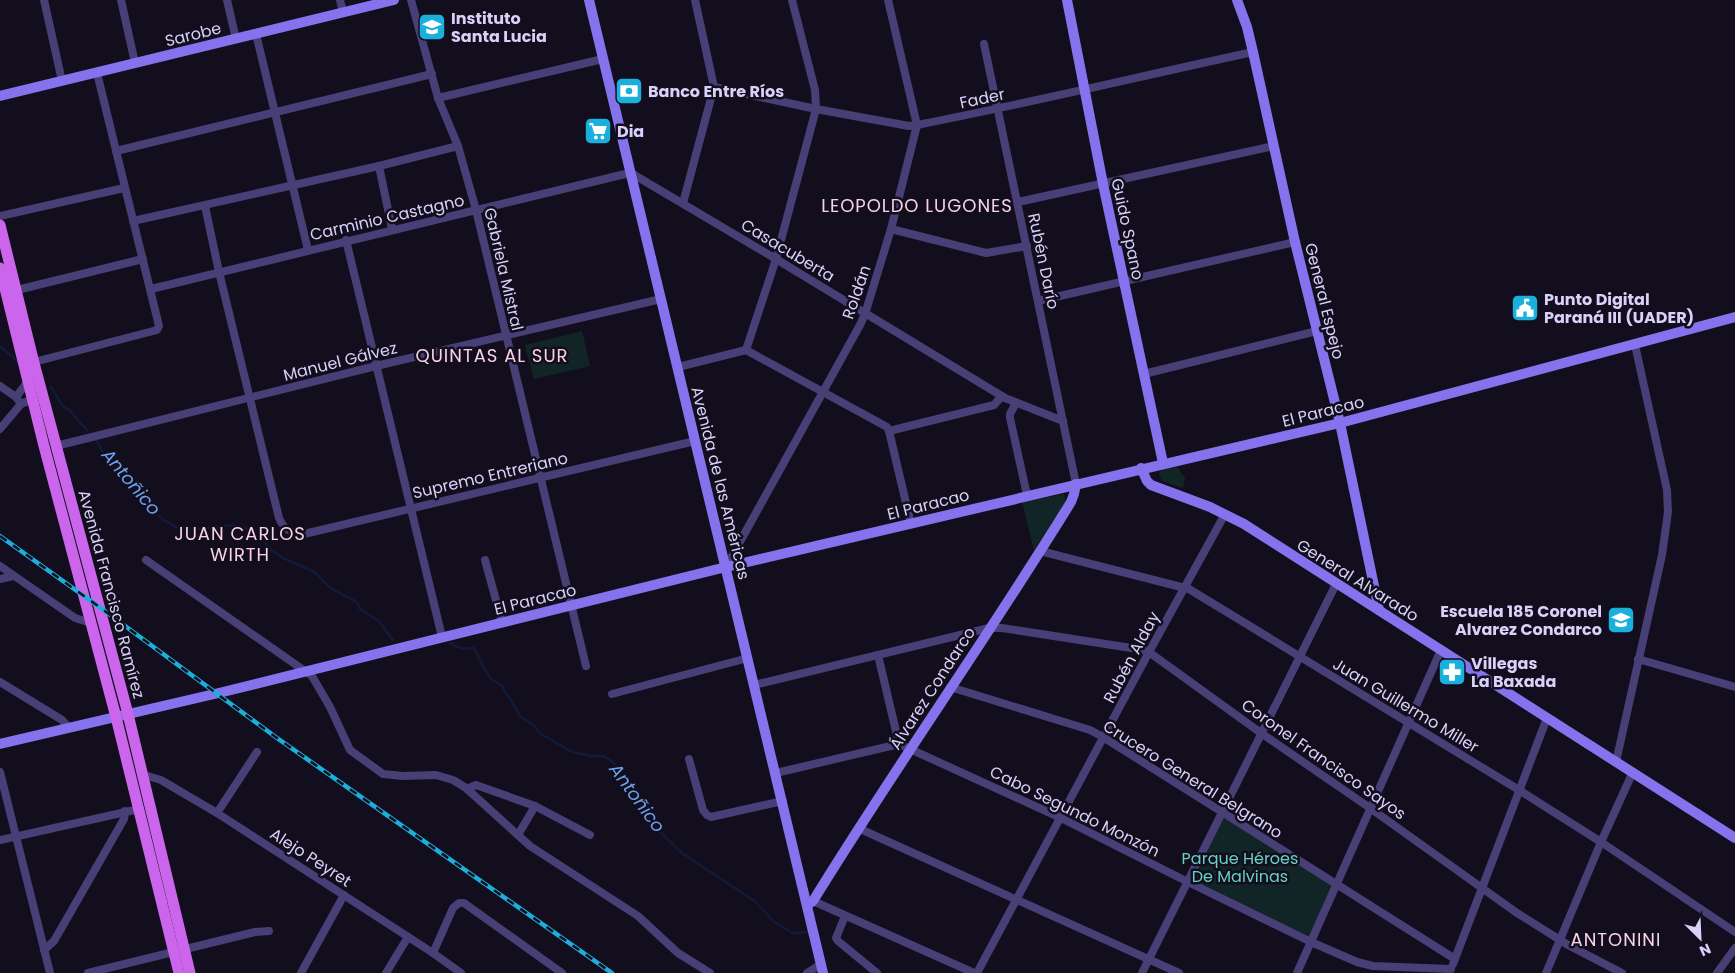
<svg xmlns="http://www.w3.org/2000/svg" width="1735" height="973" font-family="Poppins,sans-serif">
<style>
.green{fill:#122526}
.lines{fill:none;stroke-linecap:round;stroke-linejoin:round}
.stream{stroke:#101b3a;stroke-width:2.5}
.street{stroke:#483f77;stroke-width:8}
.secondary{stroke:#8573ee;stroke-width:10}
.primary{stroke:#ca65ec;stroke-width:11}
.rail-casing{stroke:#1bb0db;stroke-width:4.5}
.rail{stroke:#130e1d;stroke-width:2.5;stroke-dasharray:8;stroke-linecap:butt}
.labels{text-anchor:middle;stroke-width:5;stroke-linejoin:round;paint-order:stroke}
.poi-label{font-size:16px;font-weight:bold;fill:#dad1f9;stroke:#130e1d;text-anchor:start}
.street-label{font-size:16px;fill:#dad1f9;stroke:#130e1d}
.park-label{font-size:16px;fill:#66d0c2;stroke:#130e1d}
.neighbourhood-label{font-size:18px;letter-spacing:1px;fill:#f9d2e6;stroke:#130e1d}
.water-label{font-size:18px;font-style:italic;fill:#6ba1ed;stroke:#130e1d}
</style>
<rect width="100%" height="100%" fill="#130e1d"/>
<!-- green -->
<g class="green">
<polygon points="582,331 590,366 534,379 525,345"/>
<polygon points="1177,467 1185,478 1183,488 1162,481 1159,473 1162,469"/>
<polygon points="1064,494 1066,502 1034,550 1022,502"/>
<polygon points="1222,813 1336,886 1311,942 1188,882"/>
</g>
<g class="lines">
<!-- stream -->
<g class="stream">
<polyline points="0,346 19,363"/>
<polyline points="51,387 62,405 70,411 87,430"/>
<polyline points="96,440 104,454 115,465 122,477 131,485 162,519 176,527 189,530 233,525 251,530 262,538 271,550 283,558 315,572 330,588 357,602 360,609 379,621 393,640"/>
<path d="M 450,643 C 458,649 465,649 474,648 L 484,668 L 491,679 L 501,685 L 521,717 L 532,724 L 541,734 L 572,752 L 591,756 L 604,756 L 614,763 L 628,783 L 641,808 L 657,829 L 682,853 L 756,902 L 774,922 L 793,933 L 810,932"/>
</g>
<!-- street -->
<g class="street">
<polyline points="44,0 62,81"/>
<polyline points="121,0 135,63"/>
<polyline points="227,0 236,39"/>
<polyline points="340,0 343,12"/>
<polyline points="411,0 438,98 458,146 476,210 586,666"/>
<polyline points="256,34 308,250"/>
<polyline points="984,44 1076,484"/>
<path d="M 714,87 L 816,109 L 909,126 L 917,125 C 1030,103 1141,76 1253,52"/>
<polyline points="438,98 603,59"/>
<polyline points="116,151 432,74"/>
<polyline points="379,166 392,229"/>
<polyline points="1018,202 1274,146"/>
<polyline points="683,203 714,87 695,0"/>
<path d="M 205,206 L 219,272 L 279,518 C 284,530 292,534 304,534 L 695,441"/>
<polyline points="0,216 124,188"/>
<polyline points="133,221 379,166 458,146"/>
<polyline points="891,229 986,253 1027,246"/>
<polyline points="346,240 442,637"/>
<polyline points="151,289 621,175 631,173 776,259 1005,398 1063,421"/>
<polyline points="17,290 143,259"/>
<polyline points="1038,301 1295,242"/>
<polyline points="746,350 776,259 816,109 815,90 792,0"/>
<polyline points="34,362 157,330 159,326 97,73"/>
<polyline points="678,367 746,350 887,427 889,431"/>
<polyline points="1144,374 1317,331"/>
<polyline points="0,386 16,397 21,404"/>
<polyline points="16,397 29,380"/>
<polyline points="1016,403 1010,414 1010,418 1027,495"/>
<polyline points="0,429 21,404 33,399"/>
<polyline points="889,431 994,405 1002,396"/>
<polyline points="889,431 911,524"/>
<polyline points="56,446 376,366 661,299"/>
<polyline points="1040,551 1189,589 1519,790 1601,842 1735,932"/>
<polyline points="146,560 312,676 330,707 350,750 383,774 403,776 436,775 453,780 466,788 530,846 638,916 678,953 710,973"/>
<polyline points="485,560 502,622"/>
<polyline points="0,566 75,618 91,623"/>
<polyline points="726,567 860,325 865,314 891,229 917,125 888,0"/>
<polyline points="0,579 13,576"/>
<polyline points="878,655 899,744 1061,818 1188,882 1311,942 1357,962 1373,966 1451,969"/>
<polyline points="1638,659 1735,687"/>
<polyline points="0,682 62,720 69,728"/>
<polyline points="754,685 989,628 1002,628 1144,650 1153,655 1261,733 1370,808 1517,913 1568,945 1622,973"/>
<polyline points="950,687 1090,730 1103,737 1455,959"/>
<polyline points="612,694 748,658"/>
<polyline points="689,759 703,810 707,815 711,817 783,801"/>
<polyline points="1616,762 1662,555 1668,512 1667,490 1635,345"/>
<polyline points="0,772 50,973"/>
<polyline points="776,773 899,744"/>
<polyline points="141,774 161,780 217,813 433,953 461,973"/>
<polyline points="467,789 476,785 535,806 590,835"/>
<polyline points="217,813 257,752"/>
<polyline points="858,828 1179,973"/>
<polyline points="518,835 535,806"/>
<polyline points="0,840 139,809"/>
<polyline points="813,901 974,973"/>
<polyline points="845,916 836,938 838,941 877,973"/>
<polyline points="44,950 54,941 124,819 125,811"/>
<polyline points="433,953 453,908 459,903 464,903 562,973"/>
<polyline points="1453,964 1547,718"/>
<polyline points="88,973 255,932 269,931"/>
<polyline points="301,973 344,895"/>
<polyline points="386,973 408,937"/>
<polyline points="807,973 821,964"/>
<polyline points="977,973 1149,652 1225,514"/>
<polyline points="1142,973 1336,584"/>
<polyline points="1297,973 1441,650"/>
<polyline points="1546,973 1601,842 1632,774"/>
<polyline points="1717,973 1735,948"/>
</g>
<!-- secondary -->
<g class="secondary">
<polyline points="589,0 823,973"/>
<polyline points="1067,0 1103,184 1163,463"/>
<polyline points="1237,0 1247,27 1253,52 1295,242 1340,423 1379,610"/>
<polyline points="0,96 394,0"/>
<polyline points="1141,468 1147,481 1151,485 1210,507 1244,524 1735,838"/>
<polyline points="0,744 223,692 726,567 1340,423 1735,317"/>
<path d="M 807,905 L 813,901 C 896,766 988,637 1071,502 L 1074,494 L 1076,484"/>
</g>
<!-- primary -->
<g class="primary">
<polyline points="0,225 34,363 128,714 190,973"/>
<polyline points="0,268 44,446 116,717 179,973"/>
</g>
<!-- rail casing -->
<g class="rail-casing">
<polyline id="rail" points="0,536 98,606 277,738 612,973"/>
</g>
<!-- rail -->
<use href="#rail" class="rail"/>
</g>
<!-- icons -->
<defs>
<g id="school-square" transform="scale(1.4375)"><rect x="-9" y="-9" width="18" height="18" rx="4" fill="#1bb0db" stroke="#130e1d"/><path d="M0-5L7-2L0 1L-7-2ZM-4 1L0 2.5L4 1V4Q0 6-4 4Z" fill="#fff"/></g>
<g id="bank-square" transform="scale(1.4375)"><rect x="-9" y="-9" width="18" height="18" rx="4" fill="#1bb0db" stroke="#130e1d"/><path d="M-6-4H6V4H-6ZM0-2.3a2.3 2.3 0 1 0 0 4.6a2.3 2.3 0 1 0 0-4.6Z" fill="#fff"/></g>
<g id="supermarket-square" transform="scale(1.4375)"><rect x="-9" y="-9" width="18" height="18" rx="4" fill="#1bb0db" stroke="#130e1d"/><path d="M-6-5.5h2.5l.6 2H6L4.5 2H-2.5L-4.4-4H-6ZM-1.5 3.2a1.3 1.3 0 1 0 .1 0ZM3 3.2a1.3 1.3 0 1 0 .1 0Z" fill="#fff"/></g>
<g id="civic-square" transform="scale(1.4375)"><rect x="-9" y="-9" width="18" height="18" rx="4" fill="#1bb0db" stroke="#130e1d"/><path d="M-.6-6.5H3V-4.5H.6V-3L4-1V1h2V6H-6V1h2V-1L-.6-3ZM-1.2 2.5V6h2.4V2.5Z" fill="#fff"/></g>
<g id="pharmacy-square" transform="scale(1.4375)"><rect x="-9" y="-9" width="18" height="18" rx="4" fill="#1bb0db" stroke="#130e1d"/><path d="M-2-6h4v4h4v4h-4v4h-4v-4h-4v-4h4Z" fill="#fff"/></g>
</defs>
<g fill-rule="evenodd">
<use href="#school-square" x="432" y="27"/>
<use href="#bank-square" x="629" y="91"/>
<use href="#supermarket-square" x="598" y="131"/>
<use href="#civic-square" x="1525" y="308"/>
<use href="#school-square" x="1621" y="620"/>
<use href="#pharmacy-square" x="1452" y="672"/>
</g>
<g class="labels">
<!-- poi labels -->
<g class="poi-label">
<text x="451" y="24">Instituto<tspan x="451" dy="18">Santa Lucia</tspan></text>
<text x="648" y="97">Banco Entre Ríos</text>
<text x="617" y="137">Dia</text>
<text x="1544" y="305">Punto Digital<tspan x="1544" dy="18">Paraná III (UADER)</tspan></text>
<text x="1602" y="617" text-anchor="end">Escuela 185 Coronel<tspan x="1602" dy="18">Alvarez Condarco</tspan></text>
<text x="1471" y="669">Villegas<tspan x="1471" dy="18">La Baxada</tspan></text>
</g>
<!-- street labels -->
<g class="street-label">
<text transform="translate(193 34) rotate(-14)" y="6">Sarobe</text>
<text transform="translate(982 98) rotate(-12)" y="6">Fader</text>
<text transform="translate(387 217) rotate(-13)" y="6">Carminio Castagno</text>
<text transform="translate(1128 229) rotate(78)" y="6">Guido Spano</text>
<text transform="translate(788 250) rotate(31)" y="6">Casacuberta</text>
<text transform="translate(1044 261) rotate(78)" y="6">Rubén Darío</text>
<text transform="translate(504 269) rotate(77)" y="6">Gabriela Mistral</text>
<text transform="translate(856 292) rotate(-71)" y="6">Roldán</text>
<text transform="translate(1325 301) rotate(76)" y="6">General Espejo</text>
<text transform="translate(340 361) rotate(-14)" y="6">Manuel Gálvez</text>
<text transform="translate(1323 411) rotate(-14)" y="6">El Paracao</text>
<text transform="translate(490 475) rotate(-13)" y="6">Supremo Entreriano</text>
<text transform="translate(721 483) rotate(76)" y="6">Avenida de las Américas</text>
<text transform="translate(928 504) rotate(-14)" y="6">El Paracao</text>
<text transform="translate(1358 580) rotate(32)" y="6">General Alvarado</text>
<text transform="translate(112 594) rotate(75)" y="6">Avenida Francisco Ramírez</text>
<text transform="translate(535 599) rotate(-14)" y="6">El Paracao</text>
<text transform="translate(1131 657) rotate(-62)" y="6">Rubén Alday</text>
<text transform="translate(932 688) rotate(-57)" y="6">Álvarez Condarco</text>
<text transform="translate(1406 705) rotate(31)" y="6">Juan Guillermo Miller</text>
<text transform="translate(1324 759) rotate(35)" y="6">Coronel Francisco Sayos</text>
<text transform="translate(1193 779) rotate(32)" y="6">Crucero General Belgrano</text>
<text transform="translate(1075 811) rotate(26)" y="6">Cabo Segundo Monzón</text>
<text transform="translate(311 857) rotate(33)" y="6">Alejo Peyret</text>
</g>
<!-- park labels -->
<g class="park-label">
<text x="1240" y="864">Parque Héroes<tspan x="1240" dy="18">De Malvinas</tspan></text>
</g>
<!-- neighbourhood labels -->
<g class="neighbourhood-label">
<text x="917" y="212">LEOPOLDO LUGONES</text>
<text x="492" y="362">QUINTAS AL SUR</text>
<text x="240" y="540">JUAN CARLOS<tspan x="240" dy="21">WIRTH</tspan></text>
<text x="1616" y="946">ANTONINI</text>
</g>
<!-- water labels -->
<g class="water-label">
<text transform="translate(131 482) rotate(50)" y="6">Antoñico</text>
<text transform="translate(637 798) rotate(54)" y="6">Antoñico</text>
</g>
</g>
<!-- north arrow -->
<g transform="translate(1700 938) rotate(156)" stroke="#130e1d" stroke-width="4" paint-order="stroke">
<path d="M0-4L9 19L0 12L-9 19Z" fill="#dad1f9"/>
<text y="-8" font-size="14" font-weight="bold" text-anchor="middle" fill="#dad1f9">N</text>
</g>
</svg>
